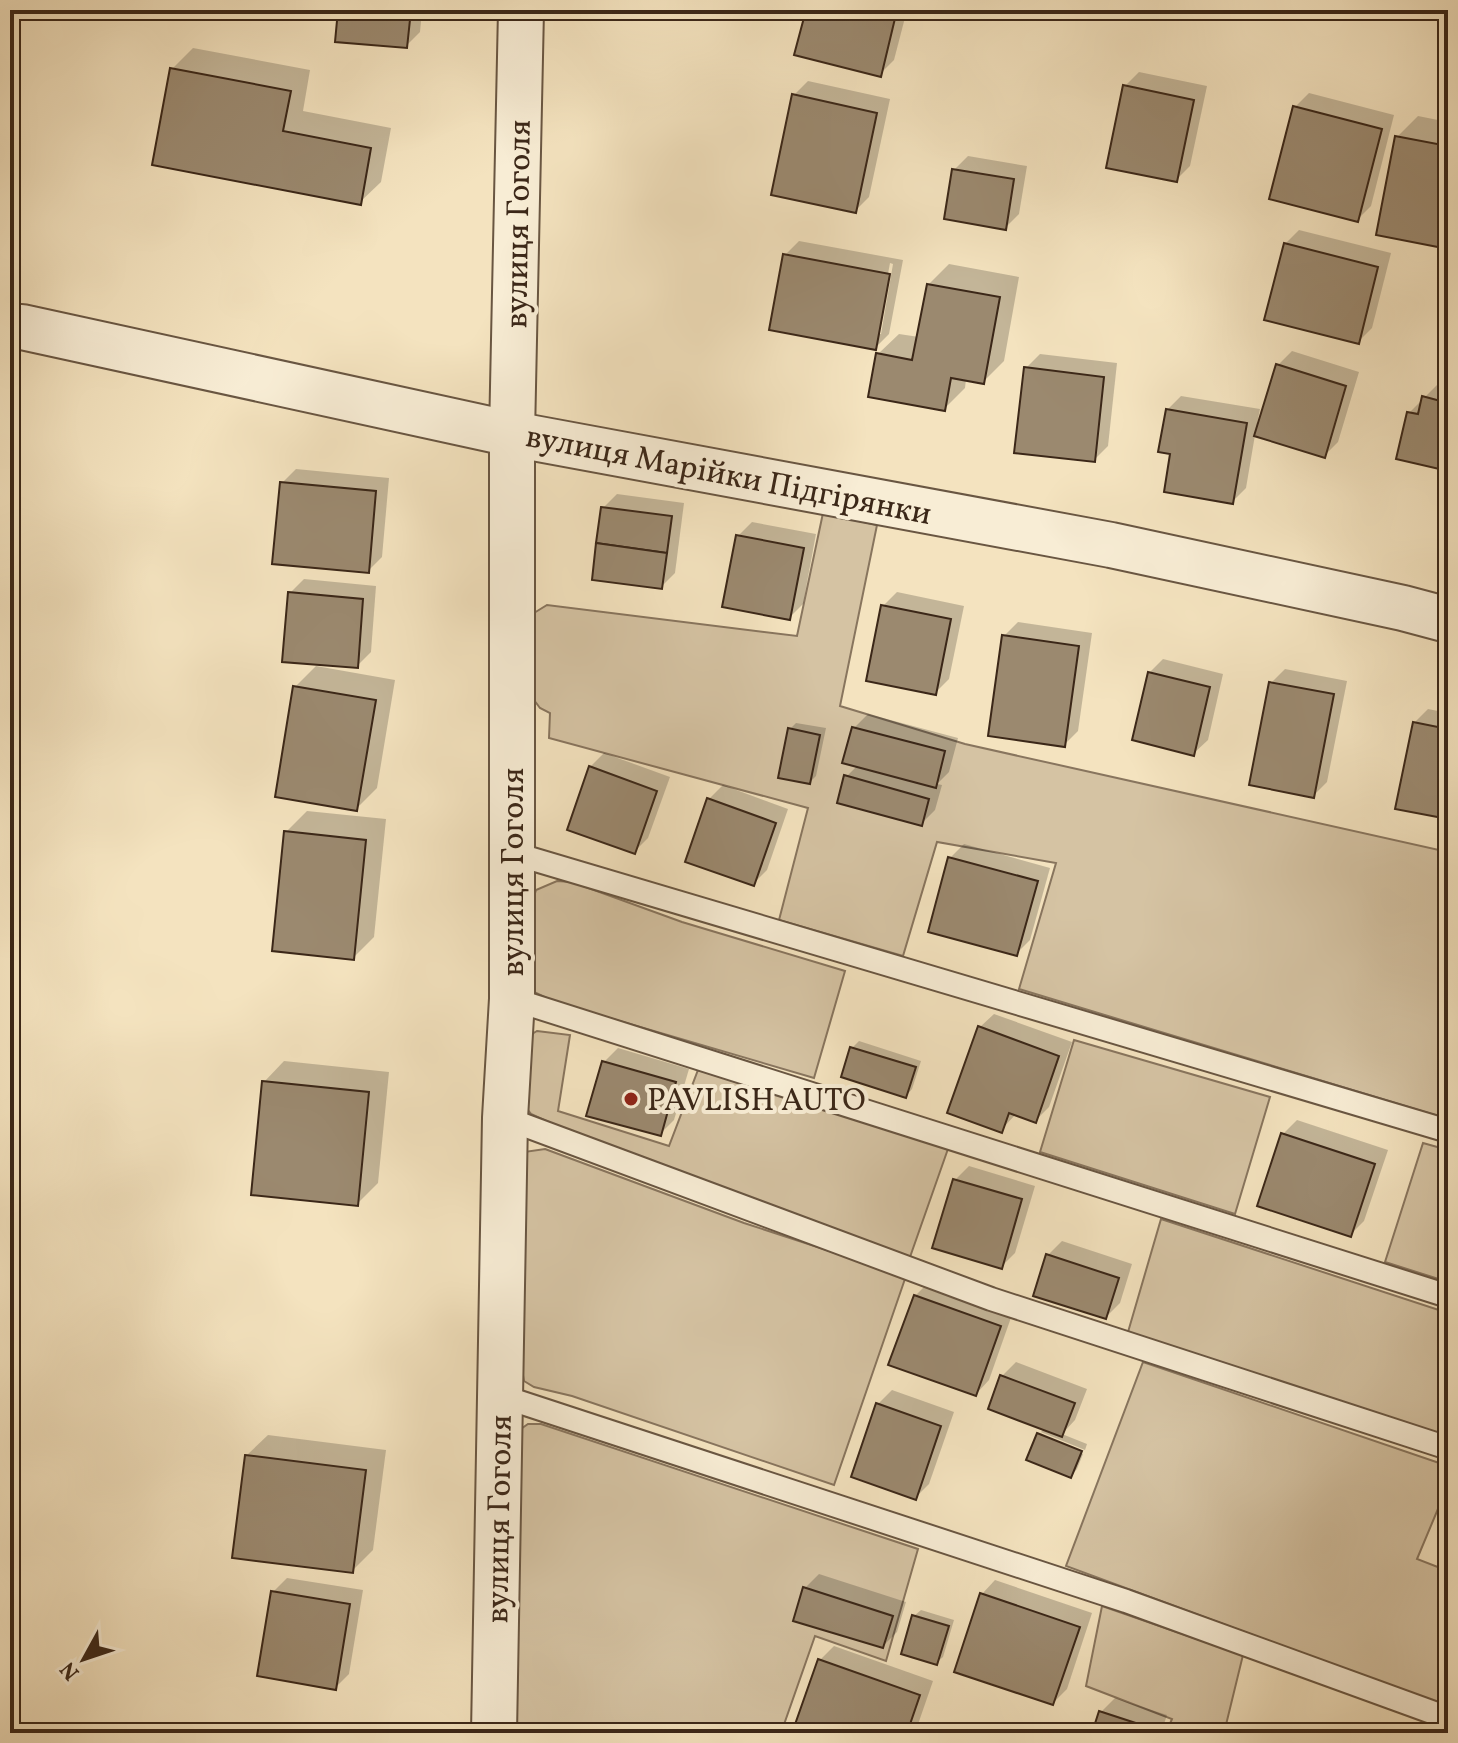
<svg xmlns="http://www.w3.org/2000/svg" width="1458" height="1743" font-family="Vollkorn,serif">
<style>
.green{fill:#d5c3a3;stroke:#88755e;stroke-width:2}
.shadow{fill:#0003;fill-rule:evenodd}
.building{fill:#9b896f;stroke:#3b2718;stroke-width:2}
.lines{fill:none;stroke-linecap:round;stroke-linejoin:round}
.lane-casing{stroke:#695642;stroke-width:26}
.street-casing{stroke:#695642;stroke-width:48}
.lane{stroke:#f8edd5;stroke-width:22}
.street{stroke:#f8edd5;stroke-width:44}
.poi-dot{fill:#8f2418;stroke:#f8edd5;stroke-width:3}
.labels{text-anchor:middle;stroke-width:8;stroke-linejoin:round;paint-order:stroke}
.street-label{font-size:32px;fill:#3b2718;stroke:#f8edd5}
.poi-label{font-size:32px;fill:#3b2718;stroke:#f8edd5;text-anchor:start}
</style>
<rect width="100%" height="100%" fill="#f4e3bf"/>
<filter id="stains"><feTurbulence type="fractalNoise" baseFrequency=".0025" numOctaves="4"/><feColorMatrix values="0 0 0 0 .2 0 0 0 0 .09 0 0 0 0 .02 0 0 0 .5 -.17"/></filter>
<radialGradient id="worn" r=".72"><stop offset=".6" stop-color="#630" stop-opacity="0"/><stop offset="1" stop-color="#630" stop-opacity=".3"/></radialGradient>
<!-- green -->
<g class="green">
<polygon points="823,513 877,525 840,706 965,744 1448,852 1448,1119 1019,989 1056,863 937,842 903,956 779,920 808,808 549,738 550,713 540,708 534,700 532,660 534,613 547,605 797,636"/>
<polygon points="557,881 572,882 682,922 845,971 814,1078 555,1002 534,992 526,976 528,915 536,890"/>
<polygon points="537,1031 570,1035 558,1111 669,1146 698,1070 949,1146 910,1257 555,1125 531,1114 522,1103 527,1037"/>
<polygon points="1074,1040 1270,1097 1235,1214 1040,1152"/>
<polygon points="1423,1143 1448,1150 1448,1282 1385,1262"/>
<polygon points="545,1149 744,1223 906,1276 834,1485 572,1396 534,1387 524,1381 521,1364 524,1152"/>
<polygon points="1161,1219 1448,1313 1448,1440 1128,1332"/>
<polygon points="1143,1362 1448,1466 1448,1485 1417,1559 1448,1571 1448,1707 1066,1566"/>
<polygon points="528,1424 541,1424 918,1549 886,1661 815,1636 781,1733 512,1733 518,1431"/>
<polygon points="1102,1606 1243,1655 1224,1733 1166,1733 1172,1719 1086,1686"/>
</g>
<!-- shadow -->
<g class="shadow">
<polygon points="340,10 422,10 420,32 406,46"/>
<polygon points="808,10 907,10 894,60 880,74"/>
<polygon points="193,48 310,70 303,111 391,128 381,182 360,202 172,69"/>
<polygon points="1139,72 1207,86 1190,166 1176,180 1125,86"/>
<polygon points="808,81 890,99 869,197 855,211 794,95"/>
<polygon points="1309,93 1394,115 1371,206 1357,220 1295,107"/>
<polygon points="1418,116 1448,122 1448,247 1397,137"/>
<polygon points="968,156 1027,166 1019,214 1005,228 954,170"/>
<polygon points="1299,230 1391,253 1372,328 1358,342 1285,244"/>
<path d="M 799,241 L 903,260 L 889,334 L 876,347 L 785,255 ZM 890,263 L 893,264 L 881,334 L 877,334 Z"/>
<polygon points="949,264 1019,277 1004,361 983,382 966,379 965,388 944,409 878,354 899,334 919,337 928,285"/>
<polygon points="1292,351 1359,372 1338,442 1324,456 1255,435 1246,488 1232,502 1173,452 1167,410 1181,396 1260,409 1257,424 1260,424 1278,365"/>
<polygon points="1040,354 1117,363 1108,446 1094,460 1026,368"/>
<polygon points="1438,384 1448,386 1448,469 1409,413"/>
<polygon points="296,469 389,478 382,557 368,571 282,483"/>
<polygon points="617,494 684,503 675,573 661,587 603,508"/>
<polygon points="752,522 816,534 803,604 789,618 738,536"/>
<polygon points="304,579 376,586 371,652 357,666 290,593"/>
<polygon points="897,592 964,606 949,679 935,693 883,606"/>
<polygon points="1018,622 1092,633 1078,731 1064,745 1004,636"/>
<polygon points="1163,659 1223,674 1208,740 1194,753 1149,673"/>
<polygon points="316,666 395,680 377,788 356,809 295,687"/>
<polygon points="1285,669 1347,681 1327,782 1313,796 1271,683"/>
<polygon points="1428,709 1448,713 1448,817 1414,723"/>
<polygon points="868,714 958,738 949,772 937,784 942,785 935,810 921,824 846,777 858,765 854,728"/>
<polygon points="796,723 826,728 816,776 810,782 790,729"/>
<polygon points="604,753 670,777 648,838 634,852 590,767"/>
<polygon points="723,785 788,809 767,870 753,884 709,799"/>
<polygon points="307,811 386,819 374,937 353,958 286,832"/>
<polygon points="964,844 1050,868 1030,940 1016,954 950,858"/>
<polygon points="994,1014 1072,1042 1049,1107 1035,1121 1016,1114 1001,1130 980,1027"/>
<polygon points="859,1041 921,1061 912,1089 906,1096 852,1048"/>
<polygon points="618,1048 689,1069 674,1120 660,1134 604,1062"/>
<polygon points="284,1061 389,1072 378,1183 357,1204 264,1082"/>
<polygon points="1297,1120 1388,1150 1364,1221 1350,1235 1283,1134"/>
<polygon points="969,1166 1035,1186 1015,1253 1001,1267 955,1180"/>
<polygon points="1062,1241 1132,1264 1120,1303 1106,1317 1048,1255"/>
<polygon points="929,1282 1013,1312 989,1380 976,1394 915,1296"/>
<polygon points="1016,1362 1087,1389 1075,1420 1062,1434 1087,1444 1085,1450 1041,1432 1045,1428 1002,1376"/>
<polygon points="892,1390 954,1412 929,1484 915,1498 878,1404"/>
<polygon points="1039,1433 1039,1436 1083,1454 1077,1469 1071,1476 1029,1459"/>
<polygon points="268,1435 386,1450 373,1550 352,1571 247,1455"/>
<polygon points="819,1574 906,1602 897,1632 883,1646 805,1588"/>
<polygon points="287,1578 363,1590 349,1674 335,1688 273,1592"/>
<polygon points="995,1580 1092,1613 1067,1689 1053,1703 982,1594"/>
<polygon points="921,1610 954,1620 943,1657 936,1663 914,1616"/>
<polygon points="834,1646 933,1681 915,1733 794,1733 820,1660"/>
<polygon points="1115,1698 1167,1715 1161,1733 1094,1733 1101,1712"/>
<polygon points="1421,1728 1435,1733 1415,1733"/>
</g>
<!-- building -->
<g class="building">
<polygon points="338,10 411,10 407,48 335,42"/>
<polygon points="806,10 897,10 881,77 794,55"/>
<polygon points="170,68 291,91 283,131 371,148 361,205 152,165"/>
<polygon points="1123,85 1194,100 1177,182 1106,168"/>
<polygon points="792,94 877,113 856,213 771,195"/>
<polygon points="1293,106 1382,129 1358,222 1269,199"/>
<polygon points="1395,136 1448,146 1448,249 1376,235"/>
<polygon points="952,169 1014,179 1006,230 944,219"/>
<polygon points="1284,243 1378,267 1359,344 1264,320"/>
<polygon points="783,254 890,274 876,350 769,330"/>
<polygon points="927,284 1000,297 984,384 951,378 945,411 868,397 876,353 912,360"/>
<polygon points="1276,364 1346,386 1325,458 1254,436"/>
<polygon points="1024,367 1104,377 1095,462 1014,453"/>
<polygon points="1422,396 1448,403 1448,471 1396,459 1407,412 1418,414"/>
<polygon points="1166,409 1247,423 1233,504 1164,492 1170,454 1158,452"/>
<polygon points="280,482 376,491 369,573 272,564"/>
<polygon points="601,507 672,516 667,553 596,543"/>
<polygon points="736,535 804,548 790,620 722,607"/>
<polygon points="596,543 667,553 662,589 592,580"/>
<polygon points="288,592 363,599 358,668 282,662"/>
<polygon points="881,605 951,619 936,695 866,681"/>
<polygon points="1002,635 1079,646 1065,747 988,736"/>
<polygon points="1148,672 1210,687 1194,756 1132,740"/>
<polygon points="1269,682 1334,694 1314,798 1249,785"/>
<polygon points="293,686 376,700 357,811 275,797"/>
<polygon points="1413,722 1448,729 1448,819 1395,809"/>
<polygon points="852,727 945,751 936,788 842,763"/>
<polygon points="788,728 820,735 810,784 778,778"/>
<polygon points="589,766 657,791 635,854 567,830"/>
<polygon points="844,775 929,799 922,826 837,803"/>
<polygon points="707,798 776,823 754,886 685,862"/>
<polygon points="284,831 366,840 354,960 272,951"/>
<polygon points="948,857 1038,881 1017,956 928,932"/>
<polygon points="978,1026 1059,1056 1036,1123 1009,1113 1002,1133 947,1113"/>
<polygon points="850,1047 916,1067 906,1098 841,1077"/>
<polygon points="602,1061 676,1082 661,1136 586,1116"/>
<polygon points="262,1081 369,1092 358,1206 251,1195"/>
<polygon points="1281,1133 1375,1164 1351,1237 1257,1206"/>
<polygon points="953,1179 1022,1199 1002,1269 932,1248"/>
<polygon points="1046,1254 1119,1278 1106,1319 1033,1296"/>
<polygon points="914,1295 1001,1326 976,1396 888,1365"/>
<polygon points="1000,1375 1075,1403 1062,1437 988,1409"/>
<polygon points="876,1403 941,1426 916,1500 851,1477"/>
<polygon points="1037,1433 1082,1451 1071,1478 1026,1460"/>
<polygon points="245,1455 366,1470 353,1573 232,1558"/>
<polygon points="803,1587 893,1616 883,1648 793,1621"/>
<polygon points="271,1591 350,1604 336,1690 257,1676"/>
<polygon points="980,1593 1080,1627 1053,1705 954,1672"/>
<polygon points="912,1615 949,1626 937,1665 901,1654"/>
<polygon points="818,1659 920,1695 907,1733 792,1733"/>
<polygon points="1099,1711 1154,1729 1153,1733 1092,1733"/>
</g>
<g class="lines">
<!-- lane casing -->
<g class="lane-casing">
<g id="lane">
<polyline points="512,853 1448,1131"/>
<polyline points="512,999 1448,1296"/>
<polyline points="505,1118 991,1299 1448,1448"/>
<polyline points="501,1396 1126,1601 1448,1718"/>
</g>
</g>
<!-- street casing -->
<g class="street-casing">
<g id="street">
<polyline points="10,327 22,327 512,434 1111,545 1403,608 1448,620"/>
<polyline points="494,1733 505,1118 512,999 512,434 521,10"/>
</g>
</g>
<!-- lane -->
<use href="#lane" class="lane"/>
<!-- street -->
<use href="#street" class="street"/>
</g>
<!-- markers -->
<circle class="poi-dot" cx="631" cy="1099" r="8"/>
<g class="labels">
<!-- street labels -->
<g class="street-label">
<text transform="translate(517 224) rotate(-89)" y="11">вулиця Гоголя</text>
<text transform="translate(729 474) rotate(11)" y="11">вулиця Марійки Підгірянки</text>
<text transform="translate(512 872) rotate(-90)" y="11">вулиця Гоголя</text>
<text transform="translate(498 1519) rotate(-89)" y="11">вулиця Гоголя</text>
</g>
<!-- poi labels -->
<g class="poi-label">
<text x="647" y="1110">PAVLISH AUTO</text>
</g>
</g>
<!-- margin -->
<rect width="1458" height="1743" fill="none" stroke="#f4e3bf" stroke-width="40"/>
<rect x="12" y="12" width="1434" height="1719" fill="none" stroke="#3b2718" stroke-width="4"/>
<rect x="20" y="20" width="1418" height="1703" fill="none" stroke="#3b2718" stroke-width="2"/>
<!-- north arrow -->
<g transform="translate(84 1659) rotate(230)" stroke="#f8edd5" stroke-width="6" paint-order="stroke">
<path d="M0-6L14 30L0 20L-14 30Z" fill="#3b2718"/>
<text y="-12" font-size="22" font-weight="bold" text-anchor="middle" fill="#3b2718">N</text>
</g>
<rect width="100%" height="100%" filter="url(#stains)"/>
<rect width="100%" height="100%" fill="url(#worn)"/>
</svg>
